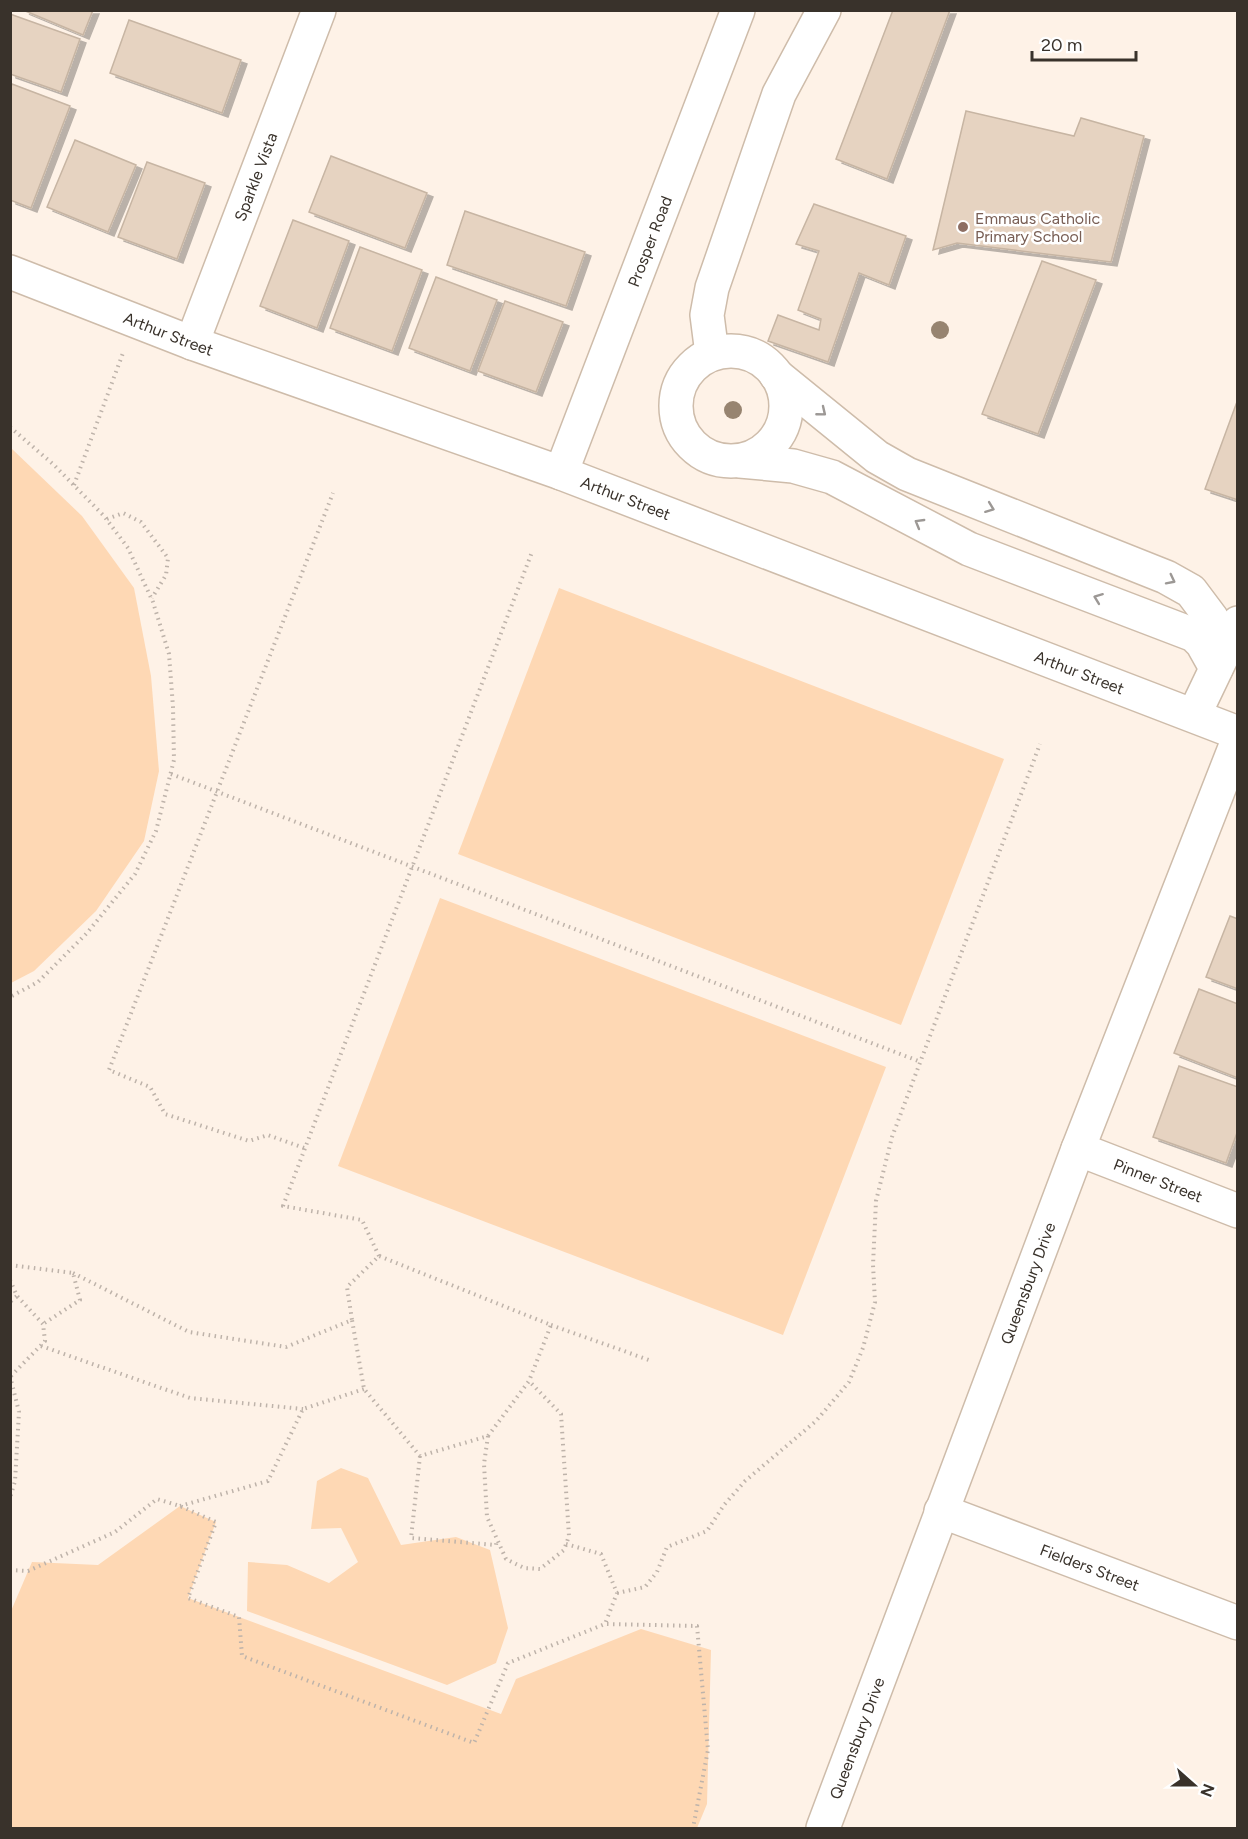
<svg xmlns="http://www.w3.org/2000/svg" width="1248" height="1839" font-family="Figtree,sans-serif">
<style>
.green{fill:#fed8b4}
.building{fill:#e6d3c1;stroke:#c7b5a3;stroke-width:1.5;filter:url(#shadow)}
.lines{fill:none;stroke-linecap:round;stroke-linejoin:round}
.minor-casing{stroke:#cebcaa;stroke-width:36}
.path{stroke:#beb3aa;stroke-width:4;stroke-dasharray:1.5 4.5;stroke-linecap:butt}
.minor{stroke:#fff;stroke-width:33}
.tree{fill:#978470}
.oneway{stroke:#9c9895}
.education-dot{fill:#8d6e63;stroke:#fff;stroke-width:2}
.labels{text-anchor:middle;stroke-width:5;stroke-linejoin:round;paint-order:stroke}
.street-label{font-size:16px;fill:#39322b;stroke:#fff}
.education-label{font-size:16px;fill:#785e54;stroke:#fff;text-anchor:start}
</style>
<defs>
<filter id="shadow"><feDropShadow dx="6" dy="4" stdDeviation="0" flood-color="#0004"/></filter>
</defs>
<rect width="100%" height="100%" fill="#fef2e7"/>
<!-- green -->
<g class="green">
<polygon points="11,448 82,516 134,588 151,676 159,771 144,841 96,911 34,971 11,983"/>
<polygon points="559,588 1004,759 901,1025 458,854"/>
<polygon points="440,898 886,1067 783,1335 338,1166"/>
<polygon points="341,1468 368,1478 401,1545 456,1537 490,1550 508,1628 496,1663 447,1685 247,1611 248,1562 287,1565 329,1583 358,1562 341,1528 311,1529 317,1481"/>
<polygon points="180,1506 216,1522 188,1598 501,1714 516,1679 641,1629 711,1650 707,1804 697,1828 11,1828 11,1611 32,1562 98,1565"/>
</g>
<!-- building -->
<g class="building">
<polygon points="23,10 93,10 83,35"/>
<polygon points="893,10 950,10 887,179 836,159"/>
<polygon points="10,14 80,39 61,92 10,74"/>
<polygon points="129,20 241,60 222,113 110,73"/>
<polygon points="12,84 70,106 31,208 10,200 10,89"/>
<polygon points="966,111 1074,136 1081,118 1144,136 1111,262 957,243 933,250"/>
<polygon points="75,140 136,165 108,232 47,207"/>
<polygon points="331,156 427,193 405,248 309,212"/>
<polygon points="147,162 205,183 177,259 118,237"/>
<polygon points="814,204 906,236 889,285 859,273 828,362 768,341 778,315 819,330 821,319 798,310 819,251 796,244"/>
<polygon points="465,211 585,252 566,306 447,265"/>
<polygon points="293,220 349,241 317,328 260,306"/>
<polygon points="360,247 422,270 392,351 330,328"/>
<polygon points="1042,261 1096,280 1038,434 982,414"/>
<polygon points="436,277 497,300 470,371 409,348"/>
<polygon points="505,301 563,322 536,392 478,371"/>
<polygon points="1238,399 1238,500 1205,489"/>
<polygon points="1230,916 1238,919 1238,989 1206,977"/>
<polygon points="1199,989 1238,1004 1238,1078 1174,1053"/>
<polygon points="1179,1066 1238,1087 1238,1130 1226,1163 1153,1137"/>
</g>
<g class="lines">
<!-- minor casing -->
<g class="minor-casing">
<g id="minor">
<path id="s1" d="M 10,272 L 192,343 L 561,473 L 1238,733"/>
<path id="s2" d="M 192,343 L 319,10"/>
<circle cx="731" cy="406" r="55"/>
<polyline points="712,354 707,315 712,288 779,94 824,10"/>
<polyline points="776,375 877,457 907,474 1166,577 1191,591 1212,619 1216,668"/>
<polyline points="740,461 793,466 832,477 969,549 1194,635 1202,643 1216,668"/>
<path id="s3" d="M 561,473 L 738,10"/>
<polyline points="1194,715 1238,623"/>
<path id="s4" d="M 1078,1149 L 1238,1211"/>
<path id="s5" d="M 941,1511 L 1238,1623"/>
<path id="s6" d="M 823,1828 L 1078,1149 L 1238,740"/>
</g>
</g>
<!-- path -->
<g class="path">
<polyline points="10,427 54,465 104,516 128,548 153,602 169,654 173,707 174,760 156,831 135,874 87,933 38,982 10,997"/>
<polyline points="74,485 123,353"/>
<polyline points="107,519 123,513 141,522 168,558 166,575 152,598"/>
<polyline points="171,774 921,1062"/>
<polyline points="304,1148 268,1135 249,1141 165,1114 150,1087 109,1070 333,493"/>
<polyline points="379,1256 362,1220 283,1206 532,552"/>
<polyline points="10,1265 73,1273 80,1300 43,1324"/>
<polyline points="73,1273 189,1332 286,1347 352,1320 364,1389 420,1456 488,1436 529,1381 551,1325 379,1256 347,1287 352,1320"/>
<polyline points="10,1280 17,1296 10,1302"/>
<polyline points="551,1325 649,1360"/>
<polyline points="41,1346 190,1398 303,1409"/>
<polyline points="10,1376 19,1412 15,1481 10,1498"/>
<polyline points="11,1376 45,1341 43,1324 17,1296"/>
<polyline points="488,1436 484,1464 487,1517 506,1559 524,1568 540,1569 564,1550 569,1536 561,1414 529,1381"/>
<polyline points="420,1456 411,1538 496,1545 497,1539"/>
<polyline points="180,1506 268,1481 303,1409 364,1389"/>
<polyline points="566,1544 601,1554 617,1593 605,1624"/>
<polyline points="10,1570 28,1571 115,1532 157,1499 180,1506 216,1522 188,1598 239,1617 242,1656 474,1743 508,1663 605,1624 697,1626 708,1750 693,1828"/>
<polyline points="617,1593 645,1587 657,1572 667,1547 707,1531 724,1505 745,1481 816,1421 849,1382 863,1348 875,1302 873,1265 876,1201 892,1137 1040,744"/>
</g>
<!-- minor -->
<use href="#minor" class="minor"/>
</g>
<!-- trees -->
<g class="tree">
<circle cx="940" cy="330" r="9"/>
<circle cx="733" cy="410" r="9"/>
</g>
<!-- one-way arrows -->
<defs><path id="oneway-chevron" d="M-2-3.5L2.5 0L-2 3.5" fill="none" stroke-width="1.6" stroke-linecap="round" stroke-linejoin="round" transform="scale(1.5)"/></defs>
<g class="oneway">
<use href="#oneway-chevron" transform="translate(822 412) rotate(39)"/>
<use href="#oneway-chevron" transform="translate(990 508) rotate(21)"/>
<use href="#oneway-chevron" transform="translate(919 523) rotate(-150)"/>
<use href="#oneway-chevron" transform="translate(1171 580) rotate(27)"/>
<use href="#oneway-chevron" transform="translate(1098 598) rotate(-159)"/>
</g>
<!-- markers -->
<circle class="education-dot" cx="963" cy="227" r="6"/>
<g class="labels">
<!-- street labels -->
<g class="street-label">
<text dy="6" stroke="none"><textPath href="#s2" startOffset="178">Sparkle Vista</textPath></text>
<text dy="6" stroke="none"><textPath href="#s3" startOffset="248">Prosper Road</textPath></text>
<text dy="6" stroke="none"><textPath href="#s1" startOffset="170">Arthur Street</textPath></text>
<text dy="6" stroke="none"><textPath href="#s1" startOffset="656">Arthur Street</textPath></text>
<text dy="6" stroke="none"><textPath href="#s1" startOffset="1142">Arthur Street</textPath></text>
<text dy="6" stroke="none"><textPath href="#s4" startOffset="86">Pinner Street</textPath></text>
<text dy="6" stroke="none"><textPath href="#s6" startOffset="582">Queensbury Drive</textPath></text>
<text dy="6" stroke="none"><textPath href="#s5" startOffset="159">Fielders Street</textPath></text>
<text dy="6" stroke="none"><textPath href="#s6" startOffset="96">Queensbury Drive</textPath></text>
</g>
<!-- education labels -->
<g class="education-label">
<text x="975" y="224">Emmaus Catholic<tspan x="975" dy="18">Primary School</tspan></text>
</g>
</g>
<!-- border -->
<rect width="1248" height="1839" fill="none" stroke="#39322b" stroke-width="24"/>
<!-- north arrow -->
<g transform="translate(1194 1785) rotate(111)" stroke="#ffffff" stroke-width="4.5" paint-order="stroke">
<path d="M0-4.5L10 22L0 15L-10 22Z" fill="#39322b"/>
<text y="-9" font-size="16" font-weight="bold" text-anchor="middle" fill="#39322b">N</text>
</g>
<!-- scale -->
<path d="M1032 51v9h104v-9" fill="none" stroke="#39322b" stroke-width="3"/>
<text x="1041" y="51" font-size="18" fill="#39322b" stroke="#ffffff" stroke-width="4.5" paint-order="stroke">20 m</text>
</svg>
